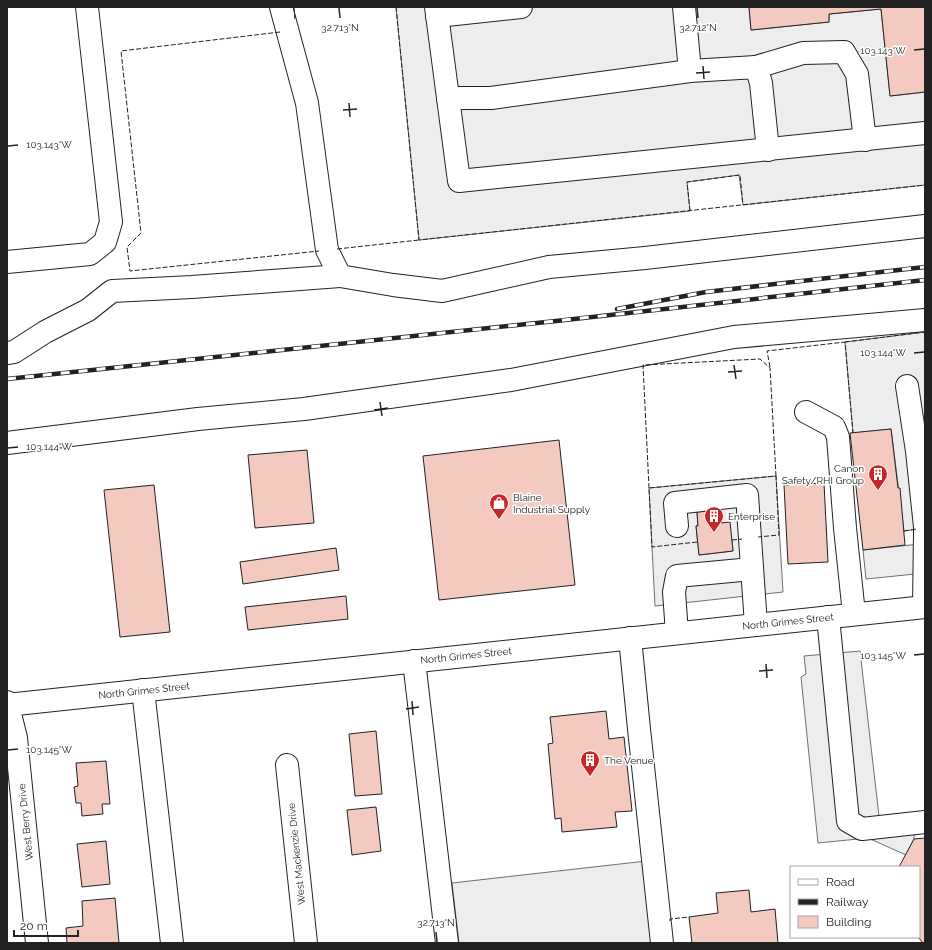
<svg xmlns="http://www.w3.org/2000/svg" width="932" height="950" font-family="Raleway,sans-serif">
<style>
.parking{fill:#ededed;stroke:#6f6f6f;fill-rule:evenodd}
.building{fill:#f3c9c0;stroke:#222}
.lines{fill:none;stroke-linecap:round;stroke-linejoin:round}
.minor-casing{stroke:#222;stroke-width:24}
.major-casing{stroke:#222;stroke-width:24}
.minor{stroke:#fff;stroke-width:22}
.major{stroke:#fff;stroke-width:22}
.rail-casing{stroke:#222;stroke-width:4.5}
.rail{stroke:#fff;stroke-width:3;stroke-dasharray:9;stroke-linecap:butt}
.fence{stroke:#222;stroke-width:1;stroke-dasharray:5 2;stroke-linecap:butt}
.ticks{fill:none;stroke:#222;stroke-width:1.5}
.labels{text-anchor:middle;stroke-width:3;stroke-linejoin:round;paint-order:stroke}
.poi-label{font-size:10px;fill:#222;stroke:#fff;text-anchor:start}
.street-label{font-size:10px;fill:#222;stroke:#fff}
.ticks-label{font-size:10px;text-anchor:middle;fill:#222;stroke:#fff;stroke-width:3;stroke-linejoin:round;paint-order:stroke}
</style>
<rect width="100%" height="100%" fill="#fff"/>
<!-- parking -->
<g class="parking">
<polygon points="396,7 749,7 751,30 829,22 829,14 881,9 890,96 925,92 925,185 743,205 739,175 687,182 690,211 419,240"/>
<polygon points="925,332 925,573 866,579 863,550 920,544 919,529 904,531 891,429 853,433 845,342"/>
<path d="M 776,476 L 783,592 L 655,606 L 649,488 ZM 717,510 L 718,522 L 721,521 L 732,540 L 733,551 L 699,555 L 696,526 L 698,526 L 697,512 Z"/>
<polygon points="860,651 879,816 914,834 914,839 906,855 868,838 818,843 801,677 806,674 804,656"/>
<polygon points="664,859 672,943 459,943 452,883"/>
</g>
<!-- building -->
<g class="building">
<polygon points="749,7 925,7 925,92 890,96 881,9 829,14 829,22 751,30"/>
<polygon points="891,429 898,488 900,488 905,545 863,550 850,433"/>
<polygon points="559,440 575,585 439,600 423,456"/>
<polygon points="307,450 314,523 255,528 248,455"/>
<polygon points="824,483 828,562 788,564 784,485"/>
<polygon points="154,485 170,632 120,637 104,490"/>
<polygon points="717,510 718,522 721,521 721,523 730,522 733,551 699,555 696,526 698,526 697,512"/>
<polygon points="336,548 339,570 243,584 240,562"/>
<polygon points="346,596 348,619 248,630 245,607"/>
<polygon points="606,711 609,739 624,737 632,811 615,812 617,827 562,832 561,818 555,819 548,744 553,743 550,717"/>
<polygon points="376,731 382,794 355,796 349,734"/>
<polygon points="106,761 110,804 102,804 103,814 82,816 81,803 76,803 74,787 78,786 76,763"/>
<polygon points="376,807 381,851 352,855 347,810"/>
<polygon points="925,838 925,943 923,943 918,937 919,937 919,867 899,867 914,839"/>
<polygon points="106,841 110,884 82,887 77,844"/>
<polygon points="749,890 751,912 775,909 778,943 692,943 689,917 718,913 716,893"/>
<polygon points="115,898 119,943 67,943 66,928 83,926 82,901"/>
</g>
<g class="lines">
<!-- minor casing -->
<g class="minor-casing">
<g id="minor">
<polyline points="281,7 307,103 327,250 340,276 393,285 442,291 549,267 645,258 925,226"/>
<polyline points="436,7 459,181 925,133"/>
<polyline points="684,7 690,71"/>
<polyline points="437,16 521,7"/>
<polyline points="756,67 803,53 844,52 857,74 865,140"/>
<polyline points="448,98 491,98 690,71 756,67 761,83 768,150"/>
<polyline points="7,262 90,254 105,242 111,222 87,7"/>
<polyline points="7,353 14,352 45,332 88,310 112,291 192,287 340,276"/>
<polyline points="907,386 917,451 925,527"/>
<polyline points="806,412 834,427 838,437 845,528 854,614"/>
<polyline points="7,443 198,419 304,409 511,380 734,337 925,320"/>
<polyline points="677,526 675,503 747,495 756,625"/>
<polyline points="924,607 925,532"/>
<polyline points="828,617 848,821 862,829 925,822"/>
<polyline points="677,633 674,592 677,576 752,569"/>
<polyline points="630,638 639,729 662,943"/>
<polyline points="414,661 447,943"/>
<polyline points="143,690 172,943"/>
<polyline points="7,702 16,738 37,943"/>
<polyline points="287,765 306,943"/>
</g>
</g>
<!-- major casing -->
<g class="major-casing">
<polyline id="major" points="7,705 925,607"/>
</g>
<!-- minor -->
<use href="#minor" class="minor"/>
<!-- major -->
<use href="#major" class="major"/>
<!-- rail casing -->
<g class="rail-casing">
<g id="rail">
<polyline points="617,309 706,292 925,267"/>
<polyline points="7,379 556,321 925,280"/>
</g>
</g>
<!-- rail -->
<use href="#rail" class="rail"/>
<!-- fence -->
<g class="fence">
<polyline points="294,7 295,21"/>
<polyline points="396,7 419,240 925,185"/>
<polyline points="280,32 121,51 141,233 127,247 130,271 319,251"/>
<polyline points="690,211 687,182 740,175 743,205"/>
<polyline points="337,249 419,240"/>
<polyline points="845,342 925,332"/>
<polyline points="770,367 767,351 845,342 853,433"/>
<polyline points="649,488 643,365 760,359 770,368 776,476"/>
<polyline points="904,531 917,529"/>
<polyline points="732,540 742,539"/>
<polyline points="697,542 652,547 649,488 776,476 779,535 758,537"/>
<polyline points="670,921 670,919 689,917"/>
</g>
</g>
<!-- ticks -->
<path class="ticks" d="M 339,8 L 340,18M 697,8 L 698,18M 914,50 L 924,49M 703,66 L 704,79M 696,73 L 710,72M 349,103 L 350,117M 343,110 L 357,109M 8,146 L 18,145M 914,353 L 924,352M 734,365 L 736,379M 728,372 L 742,371M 380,402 L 382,416M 374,410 L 388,408M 8,448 L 18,447M 914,655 L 924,654M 766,664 L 767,678M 759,671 L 773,670M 412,701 L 413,715M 406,709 L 419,707M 8,750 L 18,749M 436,932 L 437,942"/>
<!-- icons -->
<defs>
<g id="building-pin" transform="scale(1)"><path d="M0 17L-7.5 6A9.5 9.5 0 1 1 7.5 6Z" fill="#c62828" stroke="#fff"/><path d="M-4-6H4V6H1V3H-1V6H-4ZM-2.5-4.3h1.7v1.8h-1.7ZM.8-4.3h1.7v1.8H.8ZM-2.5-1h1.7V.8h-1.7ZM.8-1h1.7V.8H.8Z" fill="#fff"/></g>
<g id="shop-pin" transform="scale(1)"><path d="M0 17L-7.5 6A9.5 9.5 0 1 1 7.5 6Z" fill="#c62828" stroke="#fff"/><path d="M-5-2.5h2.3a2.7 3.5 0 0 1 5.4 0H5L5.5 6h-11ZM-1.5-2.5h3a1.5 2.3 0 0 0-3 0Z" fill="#fff"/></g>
</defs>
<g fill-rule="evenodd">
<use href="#building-pin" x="878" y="474"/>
<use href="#shop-pin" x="499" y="503"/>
<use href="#building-pin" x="714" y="516"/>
<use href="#building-pin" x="590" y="760"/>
</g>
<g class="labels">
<!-- poi labels -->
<g class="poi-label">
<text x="864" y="472" text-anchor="end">Canon<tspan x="864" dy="12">Safety/RHI Group</tspan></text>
<text x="513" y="501">Blaine<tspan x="513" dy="12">Industrial Supply</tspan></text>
<text x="728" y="520">Enterprise</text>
<text x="604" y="764">The Venue</text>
</g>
<!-- street labels -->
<g class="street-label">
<text transform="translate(788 621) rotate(-6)" y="4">North Grimes Street</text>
<text transform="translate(466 655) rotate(-6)" y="4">North Grimes Street</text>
<text transform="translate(144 690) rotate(-6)" y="4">North Grimes Street</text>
<text transform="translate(25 822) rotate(-96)" y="4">West Berry Drive</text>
<text transform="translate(296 854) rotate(-96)" y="4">West Mackenzie Drive</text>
</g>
</g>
<g class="ticks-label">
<text x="340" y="31">32.713°N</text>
<text x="698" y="31">32.712°N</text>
<text x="883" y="54">103.143°W</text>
<text x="49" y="148">103.143°W</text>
<text x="883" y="356">103.144°W</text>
<text x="49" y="450">103.144°W</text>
<text x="883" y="659">103.145°W</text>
<text x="49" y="753">103.145°W</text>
<text x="436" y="926">32.713°N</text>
</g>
<!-- border -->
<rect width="932" height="950" fill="none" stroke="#222222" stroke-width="16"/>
<!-- legend -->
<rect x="790" y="866" width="130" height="72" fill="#ffffff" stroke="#a7a7a7"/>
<rect x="798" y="879" width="20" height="6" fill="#ffffff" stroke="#a7a7a7"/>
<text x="826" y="886" font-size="12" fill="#222222">Road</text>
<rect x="798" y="899" width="20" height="6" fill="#222222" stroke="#a7a7a7"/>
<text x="826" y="906" font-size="12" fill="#222222">Railway</text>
<rect x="798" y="916" width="20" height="12" fill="#f3c9c0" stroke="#a7a7a7"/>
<text x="826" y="926" font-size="12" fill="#222222">Building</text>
<!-- scale -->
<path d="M14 930v6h64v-6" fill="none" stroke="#222222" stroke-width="2"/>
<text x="20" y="930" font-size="12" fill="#222222" stroke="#ffffff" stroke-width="3" paint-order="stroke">20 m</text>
</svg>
